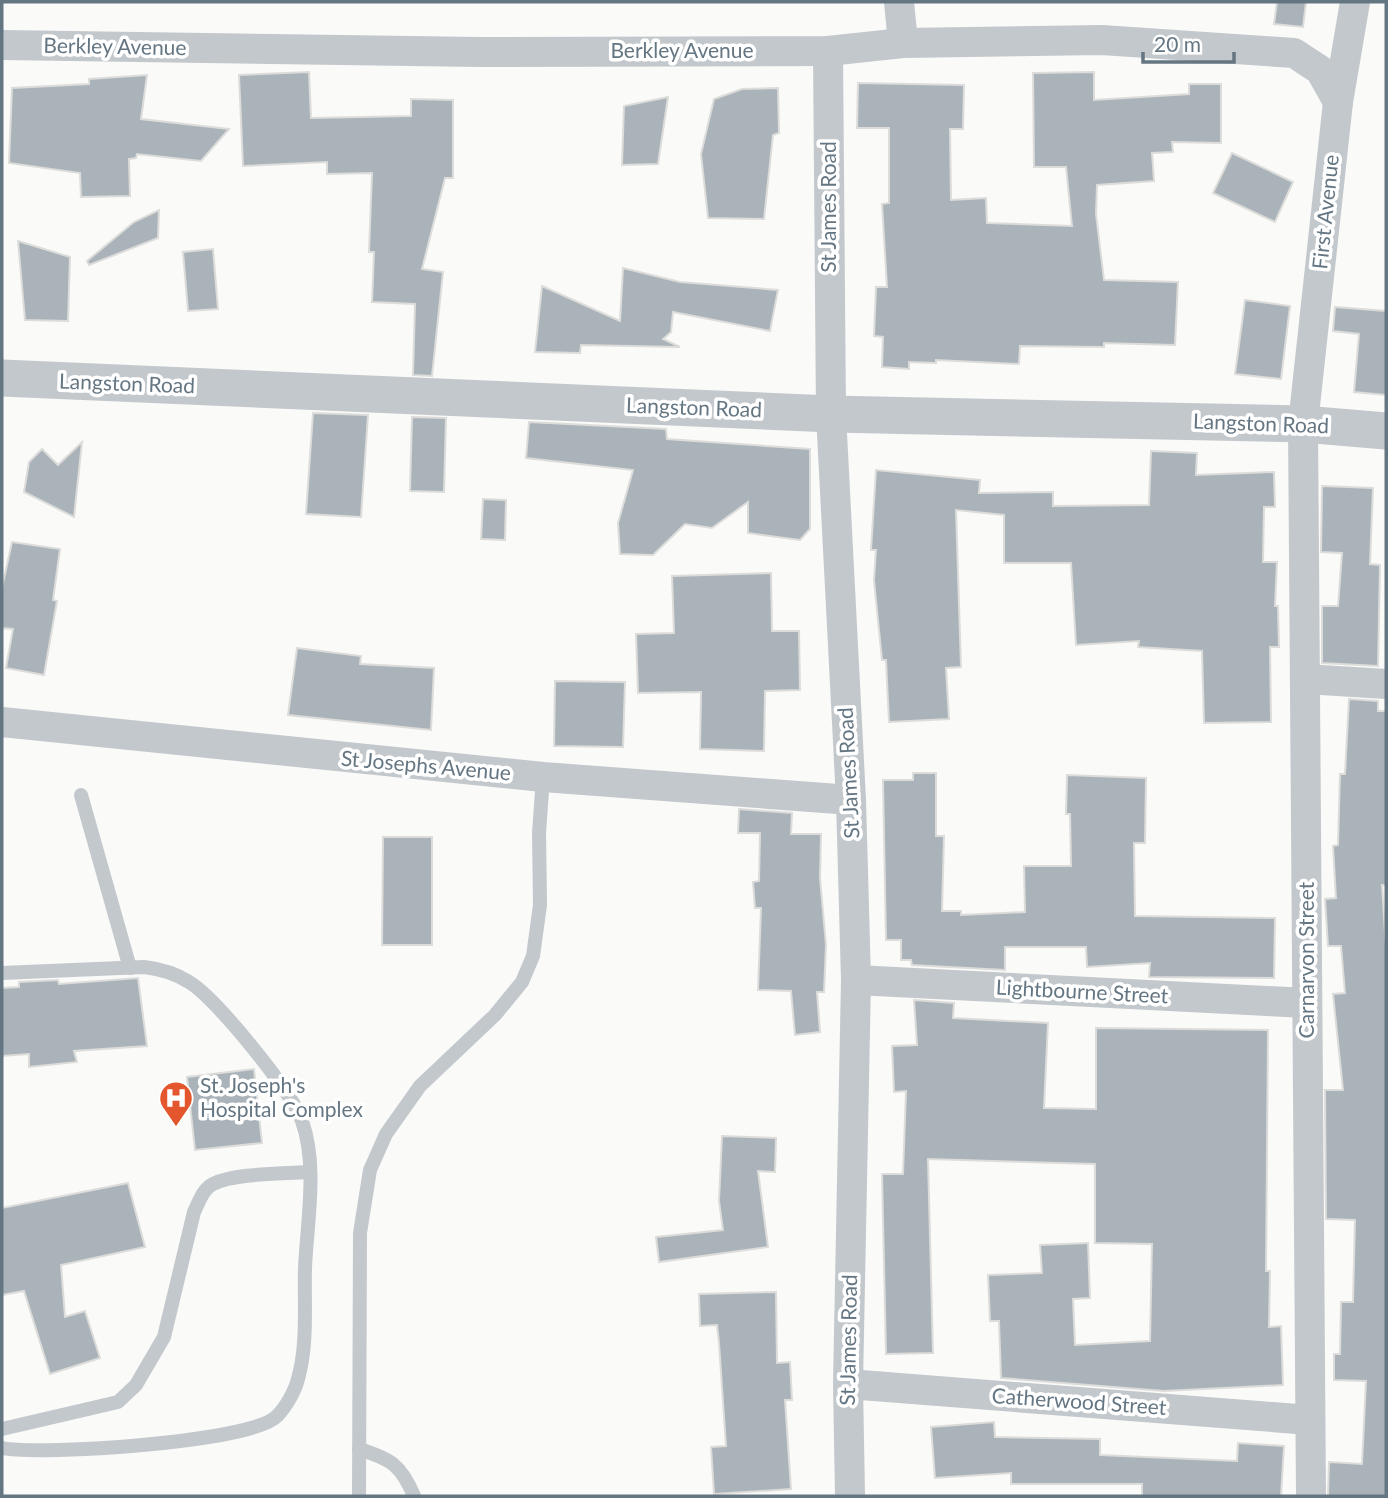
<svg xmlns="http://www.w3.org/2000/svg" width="1388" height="1498" font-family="Lato,sans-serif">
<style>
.building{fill:#aab3b9;stroke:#dcdcda;stroke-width:2}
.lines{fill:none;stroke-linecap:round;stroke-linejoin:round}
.service{stroke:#c3c8cc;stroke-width:14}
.minor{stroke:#c3c8cc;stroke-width:30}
.tertiary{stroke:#c3c8cc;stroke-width:37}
.labels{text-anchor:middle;stroke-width:7;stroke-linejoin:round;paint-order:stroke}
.street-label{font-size:21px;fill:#657683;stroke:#fff}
.poi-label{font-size:21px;fill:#657683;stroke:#fff;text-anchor:start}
</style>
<rect width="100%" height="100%" fill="#fafaf8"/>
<!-- building -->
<g class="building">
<polygon points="1277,2 1306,2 1303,27 1274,24"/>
<polygon points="309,72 311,118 411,116 411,99 453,100 453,178 445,178 422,269 443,272 432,376 413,375 415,304 372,302 374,252 369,252 372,173 327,174 327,162 243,166 239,75"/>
<polygon points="1094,72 1094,100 1189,94 1189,84 1221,84 1221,143 1172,142 1173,152 1152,153 1154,181 1097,185 1096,214 1104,280 1178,282 1175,345 1104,343 1104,347 1020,346 1019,364 936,360 936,363 909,362 909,369 882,367 883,337 874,336 876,287 887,287 882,204 889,203 889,128 857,128 858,83 964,85 963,129 950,129 951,200 986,198 987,223 1072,226 1066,167 1034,167 1033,73"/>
<polygon points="147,75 141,119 229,129 201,161 137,154 136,158 129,159 130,196 81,197 80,173 9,163 12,88 89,84 89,79"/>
<polygon points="778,88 779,133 773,135 764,219 708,218 701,154 714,99 742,89"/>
<polygon points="668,97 658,164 622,165 624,106"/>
<polygon points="1232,153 1293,182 1275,222 1213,193"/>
<polygon points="159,210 158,238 89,265 87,261 134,222"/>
<polygon points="18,241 70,257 68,321 25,320"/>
<polygon points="213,249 218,309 188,311 183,252"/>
<polygon points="623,268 680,282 778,290 770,331 673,312 671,332 663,339 680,347 581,345 580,353 535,352 542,286 620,321"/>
<polygon points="1245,300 1290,306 1281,379 1235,374"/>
<polygon points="1335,307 1386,311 1386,395 1354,392 1359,334 1333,331"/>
<polygon points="313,413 368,415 361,517 306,514"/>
<polygon points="412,417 446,418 444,492 410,491"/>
<polygon points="529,422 666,429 667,439 810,449 810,529 800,540 748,533 748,502 712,528 685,524 653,555 620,554 618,523 633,470 526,458"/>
<polygon points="82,442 74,517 24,492 29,462 42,449 58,465"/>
<polygon points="1151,451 1197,453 1196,475 1274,472 1275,507 1264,507 1263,562 1277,562 1275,606 1278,606 1279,647 1270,647 1271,722 1204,723 1202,651 1138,647 1139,641 1076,645 1071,563 1004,563 1004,515 956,510 961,667 946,668 949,719 889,722 886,660 882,660 874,580 876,550 871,550 876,470 980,480 979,493 1053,492 1053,506 1149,505"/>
<polygon points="1322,486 1373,488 1370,564 1380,565 1378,666 1322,663 1322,606 1338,606 1342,553 1321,552"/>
<polygon points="483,499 506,500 505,540 481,539"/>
<polygon points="12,542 60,549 53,600 57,601 44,675 6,668 13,629 2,628 2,588"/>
<polygon points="771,573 772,631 799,631 800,690 765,691 764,751 700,749 701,692 638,693 636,634 674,633 672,576"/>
<polygon points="297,648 361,656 360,664 434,668 431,730 288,715"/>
<polygon points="555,681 625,682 623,747 554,746"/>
<polygon points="1349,699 1378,701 1378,711 1386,711 1386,885 1382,885 1386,948 1386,1496 1328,1496 1329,1462 1362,1464 1366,1381 1334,1380 1334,1354 1340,1354 1341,1302 1353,1302 1355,1220 1326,1219 1325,1090 1343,1090 1333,994 1345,993 1341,946 1328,946 1325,899 1336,898 1333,846 1338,845 1340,774 1345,774"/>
<polygon points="913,773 936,773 936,836 944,836 942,911 961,911 961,915 1025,912 1024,866 1071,866 1070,814 1066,814 1067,775 1146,778 1145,843 1134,843 1135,916 1275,918 1274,978 1149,977 1150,963 1087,967 1086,947 1005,947 1005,970 912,965 911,960 901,960 901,940 886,940 883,780 913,780"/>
<polygon points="739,809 792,813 791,834 821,834 820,878 826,945 824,992 817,992 820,1032 795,1035 791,991 758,990 761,908 755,908 753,882 759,881 760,833 738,833"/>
<polygon points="383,837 432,837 432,945 382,945"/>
<polygon points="138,978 147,1046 74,1051 77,1062 29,1067 29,1054 2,1056 2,988 19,987 19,982 58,980 59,984"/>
<polygon points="914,1000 954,1003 953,1018 1048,1023 1044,1108 1096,1109 1096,1028 1268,1030 1266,1271 1270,1271 1269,1327 1281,1326 1283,1385 1164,1391 1001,1378 999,1321 990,1321 988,1275 1042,1273 1040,1245 1088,1243 1090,1298 1073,1299 1075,1345 1150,1341 1152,1244 1095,1243 1095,1164 928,1159 933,1353 886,1354 882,1174 903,1174 906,1091 894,1092 892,1046 917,1045"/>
<polygon points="254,1069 262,1143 195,1150 187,1077"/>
<polygon points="722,1136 776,1138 775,1172 758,1171 768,1247 659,1262 656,1237 723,1230 719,1201"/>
<polygon points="128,1183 145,1247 61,1265 65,1317 85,1311 100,1358 50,1374 24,1291 2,1295 2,1208"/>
<polygon points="776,1292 777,1363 790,1362 792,1400 785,1400 791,1489 714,1494 711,1447 726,1446 719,1343 717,1325 700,1326 699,1294"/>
<polygon points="994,1422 995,1437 1100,1439 1100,1455 1237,1461 1238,1443 1284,1446 1281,1496 1142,1496 1142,1484 1011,1484 1011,1473 935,1478 931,1427"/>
</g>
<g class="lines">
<!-- service -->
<g class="service">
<polyline points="81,795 130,968"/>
<path d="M 2,973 L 144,967 C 161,969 175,973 189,982 C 215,997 292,1092 302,1121 C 318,1166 307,1222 305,1268 C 304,1304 308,1344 298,1379 C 295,1391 286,1407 277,1416 C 253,1442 41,1456 2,1448"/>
<path d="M 2,1429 L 118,1402 L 136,1385 L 164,1337 L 194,1212 C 199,1202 203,1189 213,1184 C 235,1173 283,1174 308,1172"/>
<path d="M 359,1449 C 391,1459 401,1465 414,1496"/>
<polyline points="359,1496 360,1233 370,1170 386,1134 420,1086 495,1015 522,982 533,956 540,905 539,833 543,777"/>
</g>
<!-- minor -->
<g class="minor">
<polyline points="899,2 903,43"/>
<polyline points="2,45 480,52 828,51 903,43 1102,40 1294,53 1320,70 1338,102"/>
<polyline points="828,51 831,414 851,800 856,980 848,1384 850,1496"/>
<polyline points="1305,679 1386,684"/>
<polyline points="2,722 543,777 851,800"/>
<polyline points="856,980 1307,1003"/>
<polyline points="848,1384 1310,1420"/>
<polyline points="1311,1496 1303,424 1338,102 1355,2"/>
</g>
<!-- tertiary -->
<polyline class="tertiary" points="2,378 831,414 1303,424 1386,431"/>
</g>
<!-- icons -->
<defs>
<g id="hospital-pin" transform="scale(1.75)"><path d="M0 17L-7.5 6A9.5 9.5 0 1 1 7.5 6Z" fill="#e4572e" stroke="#fff"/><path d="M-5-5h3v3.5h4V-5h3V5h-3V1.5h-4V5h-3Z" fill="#fff"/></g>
</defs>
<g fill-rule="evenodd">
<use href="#hospital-pin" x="176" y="1098"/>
</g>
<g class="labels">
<!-- street labels -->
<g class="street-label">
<text transform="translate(115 47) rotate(1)" y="7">Berkley Avenue</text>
<text x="682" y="58">Berkley Avenue</text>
<text transform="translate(829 207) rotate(-90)" y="7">St James Road</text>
<text transform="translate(1326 212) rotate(-84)" y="7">First Avenue</text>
<text transform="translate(127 384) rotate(2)" y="7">Langston Road</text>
<text transform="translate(694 408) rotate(2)" y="7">Langston Road</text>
<text transform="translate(1261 424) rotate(2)" y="7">Langston Road</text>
<text transform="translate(426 766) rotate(5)" y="7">St Josephs Avenue</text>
<text transform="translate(849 773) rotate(-93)" y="7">St James Road</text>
<text transform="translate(1307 960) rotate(-90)" y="7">Carnarvon Street</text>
<text transform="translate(1082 992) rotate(3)" y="7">Lightbourne Street</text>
<text transform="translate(849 1340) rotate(-89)" y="7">St James Road</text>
<text transform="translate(1079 1402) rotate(4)" y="7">Catherwood Street</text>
</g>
<!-- poi labels -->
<g class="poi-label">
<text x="200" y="1093">St. Joseph's<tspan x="200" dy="24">Hospital Complex</tspan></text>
</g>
</g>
<!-- border -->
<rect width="1388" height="1498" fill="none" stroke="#657683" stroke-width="7"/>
<!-- scale -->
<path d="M1143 52v10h91v-10" fill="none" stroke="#657683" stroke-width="3.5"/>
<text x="1154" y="52" font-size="21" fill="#657683" stroke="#ffffff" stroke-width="5" paint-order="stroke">20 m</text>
</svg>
